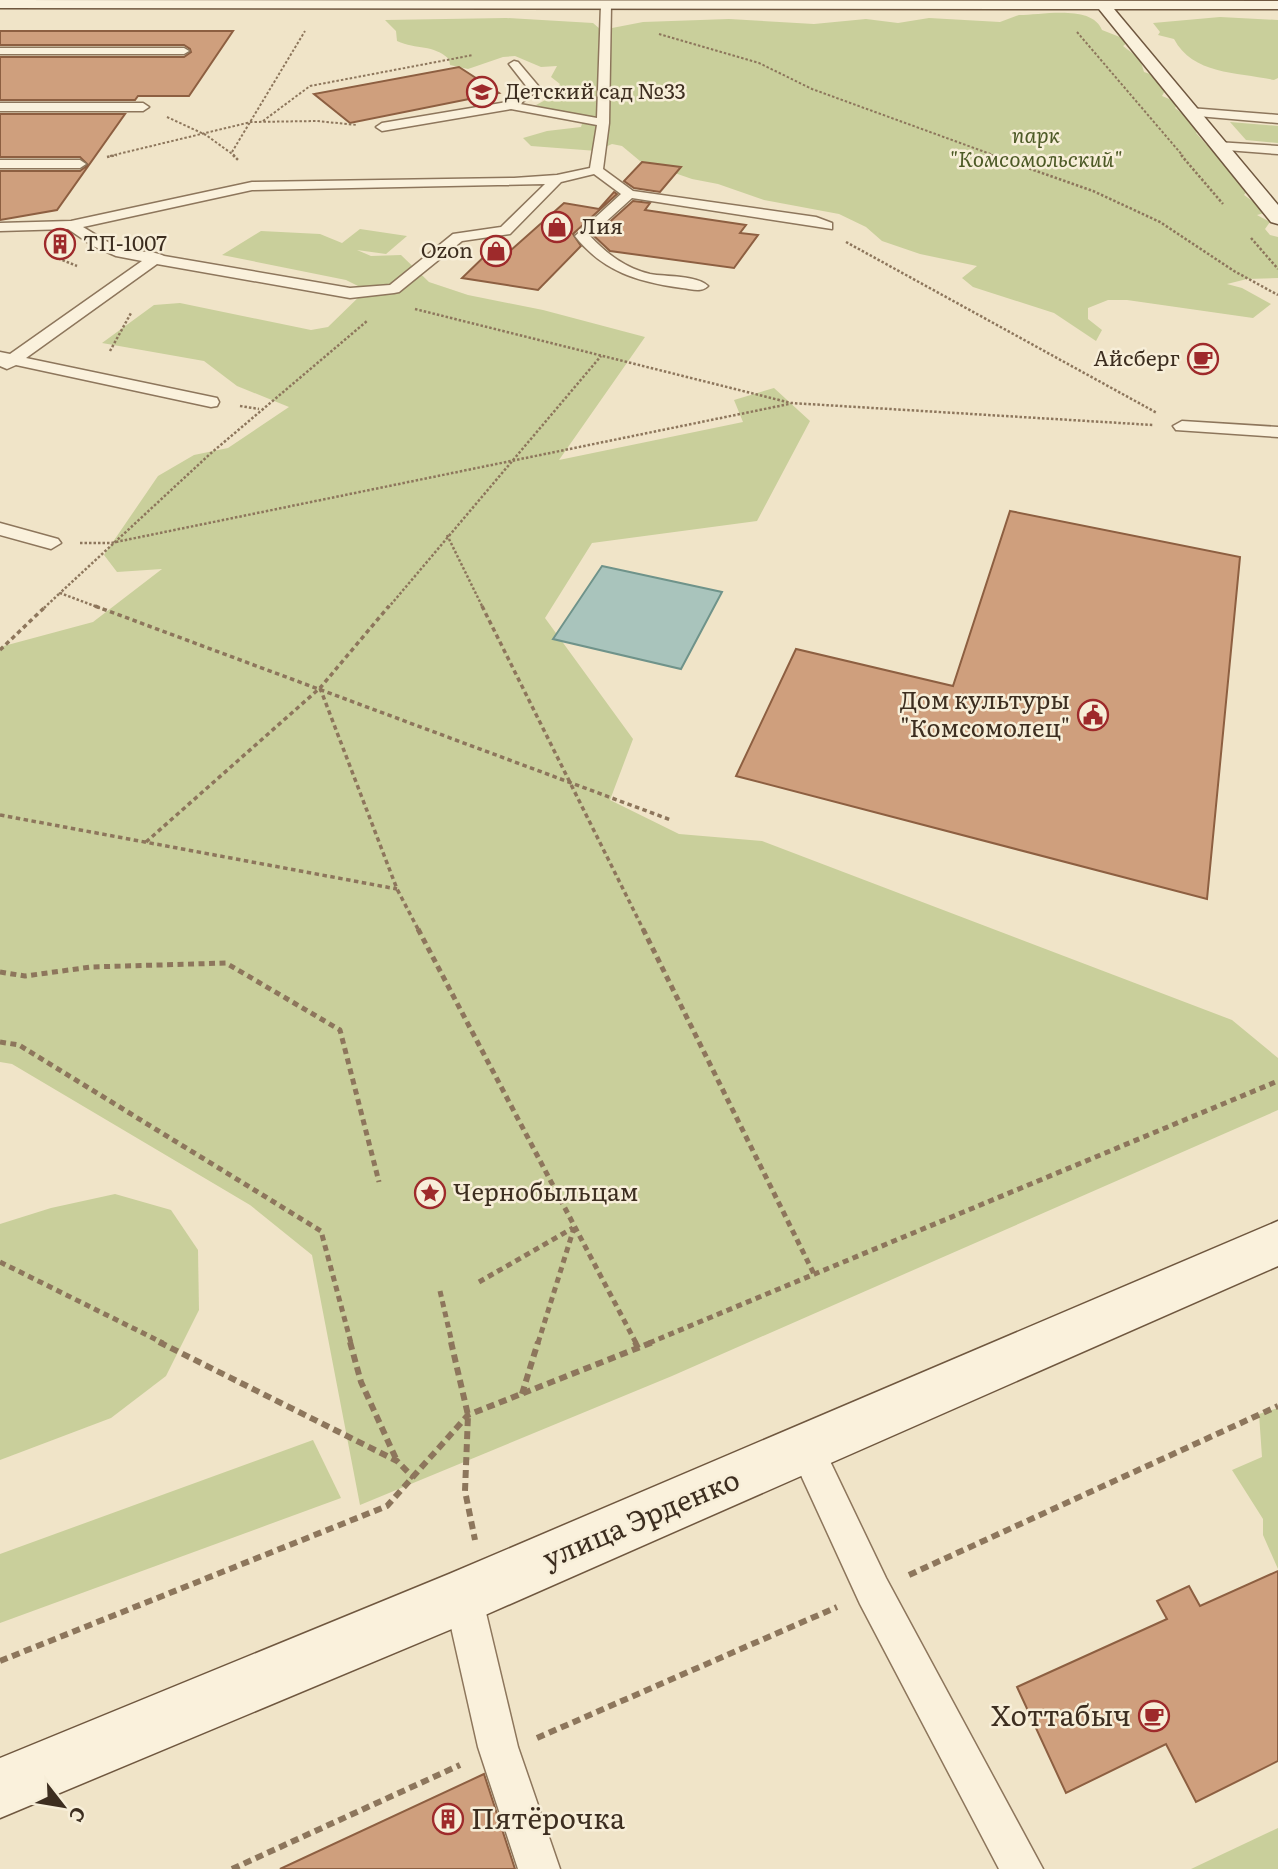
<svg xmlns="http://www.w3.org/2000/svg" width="1278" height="1869" font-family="Literata,serif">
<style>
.green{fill:#c9cf9b}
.water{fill:#a9c4bc;stroke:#6f938a;stroke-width:2}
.building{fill:#cf9f7d;stroke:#8d5f41;stroke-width:2}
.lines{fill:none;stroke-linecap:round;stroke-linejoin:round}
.service-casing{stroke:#8d765c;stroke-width:3}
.secondary-casing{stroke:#6f573f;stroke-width:3}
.path-far4{stroke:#8d765c;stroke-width:2;stroke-dasharray:2.5 2;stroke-linecap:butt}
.path-far3{stroke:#8d765c;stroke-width:2.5;stroke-dasharray:2.5 2;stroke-linecap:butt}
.path-far2{stroke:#8d765c;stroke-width:3.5;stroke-dasharray:4.5 3.5;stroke-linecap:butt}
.path-far1{stroke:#8d765c;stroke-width:5;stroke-dasharray:6 4.5;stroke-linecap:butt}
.path{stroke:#8d765c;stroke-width:6;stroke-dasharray:8 5;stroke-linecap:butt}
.service{fill:#faf1dc;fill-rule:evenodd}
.secondary{fill:#faf1dc;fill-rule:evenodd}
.labels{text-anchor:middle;stroke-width:5;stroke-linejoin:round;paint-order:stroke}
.far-poi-label{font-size:21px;fill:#3d2e20;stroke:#f7eed8;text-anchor:start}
.far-park-label{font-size:21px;font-style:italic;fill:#4d5a26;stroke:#f7eed8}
.poi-label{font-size:24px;fill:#3d2e20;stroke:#f7eed8;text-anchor:end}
.near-street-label{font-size:28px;fill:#3d2e20;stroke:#f7eed8}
.near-poi-label{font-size:28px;fill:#3d2e20;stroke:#f7eed8;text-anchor:end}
</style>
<rect width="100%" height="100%" fill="#f0e4c8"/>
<!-- green -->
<g class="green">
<path d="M 1019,15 C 1042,15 1092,4 1102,30 L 1130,41 L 1123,46 L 1140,59 L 1144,72 L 1156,76 L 1167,87 L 1162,96 L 1179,103 L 1175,108 L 1191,120 L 1207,124 L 1196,133 L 1215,154 L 1247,172 L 1250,187 L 1244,195 L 1268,212 L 1257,215 L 1270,222 L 1265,229 L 1270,235 L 1278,237 L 1278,278 L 1247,279 L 1227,284 L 1242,288 L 1271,304 L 1253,318 L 1127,300 L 1108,300 L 1088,308 L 1088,319 L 1102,330 L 1096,341 L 1054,313 L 973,287 L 962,278 L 977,266 L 920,254 L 882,241 L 866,227 L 839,214 L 764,200 L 718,184 L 692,179 L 640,161 L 622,146 L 612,144 L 603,148 L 612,28 L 643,22 L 729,19 L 814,24 L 866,19 L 898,23 L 929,18 L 1000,22 Z"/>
<path d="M 1220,17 L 1278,20 L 1278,78 L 1274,80 C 1238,72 1193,75 1174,39 L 1158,35 L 1160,32 L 1153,23 Z"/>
<path d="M 506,18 L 593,23 L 600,29 L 597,151 L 531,146 L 523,138 L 547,131 L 581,127 L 584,117 L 556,113 L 536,105 L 551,97 L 560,84 L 551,77 L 557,66 L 541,67 L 515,56 L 503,57 L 468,69 L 450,65 L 449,59 C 433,44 417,50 397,41 L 396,31 L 385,20 Z"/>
<polygon points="1230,122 1278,126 1278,143 1246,140"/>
<polygon points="360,229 407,236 386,254 357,250 371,256 401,255 429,282 468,295 543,310 645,337 559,460 743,422 734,400 774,388 810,421 757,521 592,543 545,618 633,739 610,800 679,834 762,841 1232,1020 1278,1058 1278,1110 672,1376 360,1505 312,1255 250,1205 12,1064 0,1062 0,647 93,622 162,569 117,572 104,555 158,476 194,455 228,448 289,407 237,386 204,361 102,343 154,305 180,303 311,330 328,327 366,290 346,280 222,255 261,231 320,234 342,243"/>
<polygon points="115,1194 171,1210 198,1250 199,1310 166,1376 111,1418 0,1460 0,1224 51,1208"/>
<polygon points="1278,1408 1278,1569 1263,1535 1263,1519 1232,1470 1262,1457 1259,1414"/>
<polygon points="313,1440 341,1498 0,1623 0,1554"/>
<polygon points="1278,1828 1278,1869 1191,1869"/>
</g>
<!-- water -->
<polygon class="water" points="602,566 722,592 681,669 553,639"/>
<!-- building -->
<g class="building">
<polygon points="0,31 233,31 189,96 138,96 135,100 0,100 0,57 184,57 191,52 190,49 184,45 0,45"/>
<polygon points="459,67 499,93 350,123 314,94"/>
<polygon points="0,114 125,114 57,210 0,220 0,171 80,171 88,165 80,157 0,157"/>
<polygon points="642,162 681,167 660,192 634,188 624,181"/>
<polygon points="614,192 617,194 573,234 581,246 538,290 462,278 493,248 510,251 564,203 599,209"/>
<polygon points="633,201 650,203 645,210 746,225 740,233 758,235 734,268 610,251 594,236"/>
<polygon points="1010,511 1240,557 1207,899 736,776 796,649 953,686"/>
<polygon points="1278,1571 1278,1761 1196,1802 1166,1744 1066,1793 1017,1687 1167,1619 1157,1601 1189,1586 1200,1606"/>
<polygon points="484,1774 515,1869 280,1869"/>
</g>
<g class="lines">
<!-- service casing -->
<g class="service-casing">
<g id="service">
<path d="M 606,2 L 611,5 L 609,123 L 603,169 L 633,191 L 816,217 L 832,223 L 832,229 L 632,198 L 590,236 C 607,254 625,268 650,274 C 666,277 697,275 708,286 C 701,293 692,289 682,288 C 639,282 603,272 575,236 L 621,194 L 594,174 L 561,182 L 510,234 L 462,241 L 399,292 L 394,293 L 350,298 L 157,264 L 26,358 L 217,398 L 219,402 L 217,406 L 211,407 L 16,365 L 7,369 L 0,366 L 0,352 L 10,354 L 142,261 L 116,256 L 93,246 L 68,229 L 0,231 L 0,223 L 71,221 L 252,182 L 514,178 L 557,175 L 590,168 L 597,125 L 511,109 L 382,131 L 376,127 L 382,123 L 507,102 L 527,87 L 509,64 L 514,61 L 518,62 L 540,88 L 520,104 L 597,118 L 601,5 ZM 545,184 L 501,227 L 453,234 L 390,285 L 350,288 L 164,256 C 154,250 136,253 124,249 C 109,244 96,235 83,227 L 252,190 Z"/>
<polygon points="0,48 184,48 189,51 184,54 0,54"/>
<polygon points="0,103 143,103 149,107 143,111 0,111"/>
<polygon points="1190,108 1278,115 1278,123 1186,115 1186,109"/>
<polygon points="1217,142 1278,146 1278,154 1213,149 1211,146"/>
<polygon points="0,160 80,160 86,164 80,168 0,168"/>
<polygon points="1182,421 1278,427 1278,437 1176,430 1173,426"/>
<polygon points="0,523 58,539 61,543 51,549 0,535"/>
<polygon points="806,1430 818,1436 886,1578 1043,1869 999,1869 860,1604 794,1460 788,1448 794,1436"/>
<polygon points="463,1577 476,1583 482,1596 518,1747 560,1869 518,1869 478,1747 444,1596 450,1583"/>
</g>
</g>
<!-- secondary casing -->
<g class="secondary-casing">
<g id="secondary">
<polygon points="0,0 1278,1 1278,9 1114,9 1278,205 1278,224 1271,222 1099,9 0,8"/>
<polygon points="1278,1221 1278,1266 483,1616 0,1818 0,1758 449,1574"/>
</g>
</g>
<!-- path-far4 -->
<g class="path-far4">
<polyline points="1077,32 1183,156"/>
<polyline points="659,34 759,63 812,89 996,156"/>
<polyline points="167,117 206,135 235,156"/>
<polyline points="263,121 310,86 473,55"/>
<polyline points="232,152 305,31"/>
<polyline points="110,156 251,122 317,121 357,125"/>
</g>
<!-- path-far3 -->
<g class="path-far3">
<polyline points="233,155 239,161"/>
<polyline points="991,155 1093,191 1160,222 1234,271 1278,295"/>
<polyline points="1181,155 1223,204"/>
<polyline points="107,157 117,155"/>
<polyline points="1251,238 1278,269"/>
<polyline points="846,242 1157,413"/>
<polyline points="50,255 77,266"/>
<polyline points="415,309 791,403 1153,425"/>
<polyline points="110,351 131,313"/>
<polyline points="240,406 259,409"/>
<polyline points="447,535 483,608"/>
<polyline points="80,543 111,543 789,404"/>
<polyline points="44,608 60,593"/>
<polyline points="100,608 60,593 210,454 367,321"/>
<polyline points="388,608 601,356"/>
</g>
<!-- path-far2 -->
<g class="path-far2">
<polyline points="95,606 671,820"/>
<polyline points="482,606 644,931"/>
<polyline points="0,650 46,606"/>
<polyline points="320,688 397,889 419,931"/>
<polyline points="0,815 397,889"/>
<polyline points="146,842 320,688 389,606"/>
</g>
<!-- path-far1 -->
<g class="path-far1">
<polyline points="418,929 636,1343"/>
<polyline points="643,929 814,1274"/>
<polyline points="0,972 25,976 91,967 226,963 340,1030 379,1182"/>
<polyline points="0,1042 19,1045 321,1231 351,1343"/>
<polyline points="0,1262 163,1343"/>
<polyline points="479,1282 573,1228"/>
<polyline points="440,1291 452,1343"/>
<polyline points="538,1343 574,1228"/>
<polyline points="649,1343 1278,1081"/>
</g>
<!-- path -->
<g class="path">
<polyline points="159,1342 397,1461 414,1478"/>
<polyline points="350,1342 361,1382 397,1461"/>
<polyline points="451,1342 468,1415 465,1491 475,1540"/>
<polyline points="635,1342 638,1348"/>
<polyline points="522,1394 538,1342"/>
<polyline points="909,1575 1278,1406"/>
<polyline points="0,1661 387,1506 468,1415 653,1342"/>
<polyline points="537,1738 837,1607"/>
<polyline points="232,1869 460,1765"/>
</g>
<!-- service -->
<use href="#service" class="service"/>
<!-- secondary -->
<use href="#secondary" class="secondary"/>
</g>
<!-- icons -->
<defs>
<g id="school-ring" transform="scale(1.575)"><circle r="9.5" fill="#f7eed8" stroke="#9e2a2b" stroke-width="1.5"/><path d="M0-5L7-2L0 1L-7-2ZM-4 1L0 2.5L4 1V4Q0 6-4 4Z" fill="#9e2a2b"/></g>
<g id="shop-ring" transform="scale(1.575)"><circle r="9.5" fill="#f7eed8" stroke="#9e2a2b" stroke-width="1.5"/><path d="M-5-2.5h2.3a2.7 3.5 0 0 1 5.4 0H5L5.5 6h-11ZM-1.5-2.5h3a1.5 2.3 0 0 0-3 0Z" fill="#9e2a2b"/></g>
<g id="building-ring" transform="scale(1.575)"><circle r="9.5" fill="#f7eed8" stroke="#9e2a2b" stroke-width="1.5"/><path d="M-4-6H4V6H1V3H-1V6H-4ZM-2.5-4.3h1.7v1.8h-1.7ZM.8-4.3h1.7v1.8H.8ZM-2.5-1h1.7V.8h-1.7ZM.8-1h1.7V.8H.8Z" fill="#9e2a2b"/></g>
<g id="cafe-ring" transform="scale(1.575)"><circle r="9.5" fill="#f7eed8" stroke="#9e2a2b" stroke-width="1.5"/><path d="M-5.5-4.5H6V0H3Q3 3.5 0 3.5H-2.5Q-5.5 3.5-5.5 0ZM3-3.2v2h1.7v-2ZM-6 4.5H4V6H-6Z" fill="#9e2a2b"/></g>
<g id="civic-ring" transform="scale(1.575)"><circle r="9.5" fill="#f7eed8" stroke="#9e2a2b" stroke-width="1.5"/><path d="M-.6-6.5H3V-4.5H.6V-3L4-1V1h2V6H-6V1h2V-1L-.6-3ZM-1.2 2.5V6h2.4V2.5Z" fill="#9e2a2b"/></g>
<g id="sight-ring" transform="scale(1.575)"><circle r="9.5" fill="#f7eed8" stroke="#9e2a2b" stroke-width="1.5"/><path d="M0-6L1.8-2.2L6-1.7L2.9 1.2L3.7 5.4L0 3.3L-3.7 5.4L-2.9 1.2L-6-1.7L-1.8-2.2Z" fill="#9e2a2b"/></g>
</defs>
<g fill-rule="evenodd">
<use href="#school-ring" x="482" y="92"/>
<use href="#shop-ring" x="557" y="227"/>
<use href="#building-ring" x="60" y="244"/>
<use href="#shop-ring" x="496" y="251"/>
<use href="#cafe-ring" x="1203" y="359"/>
<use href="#civic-ring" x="1093" y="715"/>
<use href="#sight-ring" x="430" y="1193"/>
<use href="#cafe-ring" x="1154" y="1716"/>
<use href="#building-ring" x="448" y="1819"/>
</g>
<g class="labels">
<!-- far-poi labels -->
<g class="far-poi-label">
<text x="505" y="99">Детский сад №33</text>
<text x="580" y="234">Лия</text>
<text x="83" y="251">ТП-1007</text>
<text x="473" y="258" text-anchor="end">Ozon</text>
<text x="1180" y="366" text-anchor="end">Айсберг</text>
</g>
<!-- far-park labels -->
<g class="far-park-label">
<text x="1036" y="143">парк<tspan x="1036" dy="24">"Комсомольский"</tspan></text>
</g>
<!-- poi labels -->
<g class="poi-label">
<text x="1070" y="709">Дом культуры<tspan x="1070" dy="28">"Комсомолец"</tspan></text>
<text x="453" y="1201" text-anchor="start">Чернобыльцам</text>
</g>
<!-- near-street labels -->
<g class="near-street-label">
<text transform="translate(641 1519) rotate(-23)" y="10">улица Эрденко</text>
</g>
<!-- near-poi labels -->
<g class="near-poi-label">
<text x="1131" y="1726">Хоттабыч</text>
<text x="471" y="1829" text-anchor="start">Пятёрочка</text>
</g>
</g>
<!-- north arrow -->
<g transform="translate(63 1806) rotate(121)" stroke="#f7eed8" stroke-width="5" paint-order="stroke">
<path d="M0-5L12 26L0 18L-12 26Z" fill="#3d2e20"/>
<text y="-10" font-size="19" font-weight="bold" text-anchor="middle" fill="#3d2e20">С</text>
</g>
</svg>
